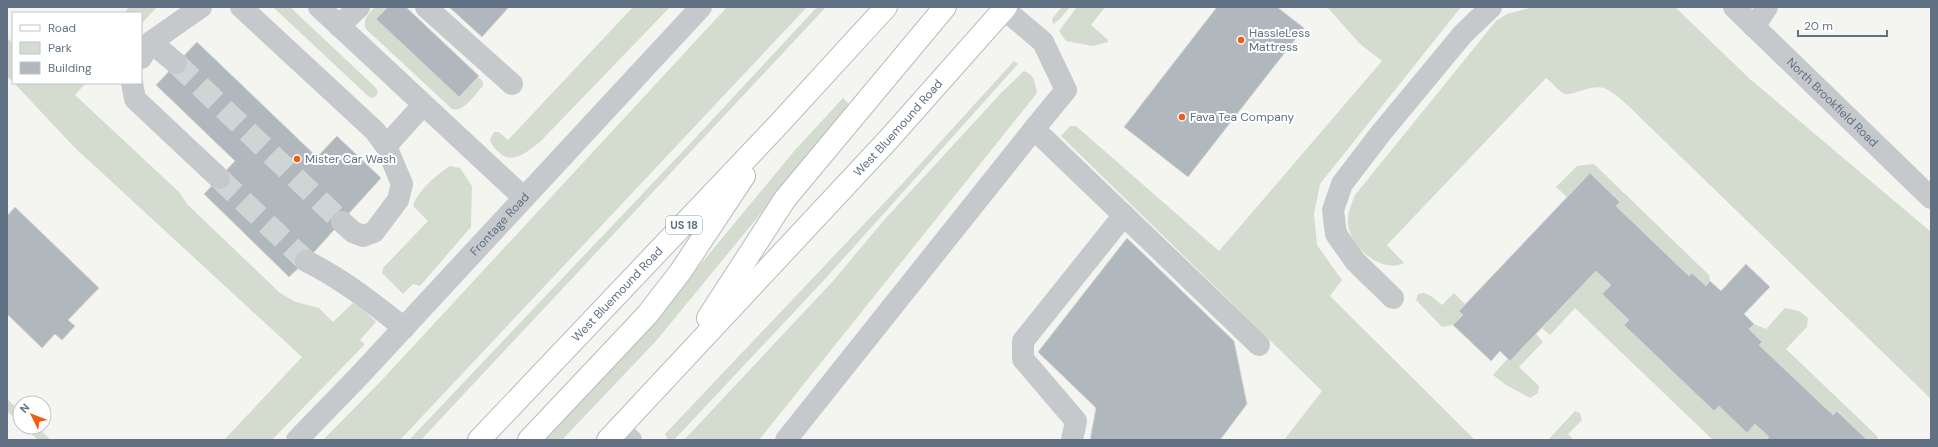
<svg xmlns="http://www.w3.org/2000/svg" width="1938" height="447" font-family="'DM Sans',sans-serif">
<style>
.green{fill:#d4dcd0}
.building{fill:#b0b7bd;stroke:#d5d6d3}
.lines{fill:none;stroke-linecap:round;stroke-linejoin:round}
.minor-tunnel{stroke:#cfd4d5;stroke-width:22;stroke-dasharray:22 11;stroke-linecap:butt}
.major-casing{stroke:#b8bbbf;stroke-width:24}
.minor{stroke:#c6c9cc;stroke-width:22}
.major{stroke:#fff;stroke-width:22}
.poi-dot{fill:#f35c11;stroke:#fff;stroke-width:1.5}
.labels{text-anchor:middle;stroke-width:4;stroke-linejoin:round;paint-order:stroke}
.shield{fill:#fff;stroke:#909ca9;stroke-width:1}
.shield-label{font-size:11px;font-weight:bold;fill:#607184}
.poi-label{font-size:12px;fill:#607184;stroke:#fff;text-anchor:start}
.street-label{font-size:12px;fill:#607184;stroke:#fff}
</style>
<rect width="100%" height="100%" fill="#f4f5f0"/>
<!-- green -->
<g class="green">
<polygon points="129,7 157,7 141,24 141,13 124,13"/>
<polygon points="273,7 290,7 374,86 378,91 376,96 371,98 367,95"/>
<path d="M 375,7 L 388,7 L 376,19 L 459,97 L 477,78 L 480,78 L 483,82 L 483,86 C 475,94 464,113 452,109 L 366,29 C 362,19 368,14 375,7 Z"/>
<path d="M 633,7 L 670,7 L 540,142 C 533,147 524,155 516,157 C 504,161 492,148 490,139 L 494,132 L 499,132 L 508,140 Z"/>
<polygon points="727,7 807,7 400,440 323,440 381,381"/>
<polygon points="817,7 826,7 421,440 409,440 685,149"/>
<polygon points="1062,7 1070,7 1060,19 1053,24 1052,19"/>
<polygon points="1077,7 1105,7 1091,25 1108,40 1108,42 1093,46 1066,41 1059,31"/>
<polygon points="1327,7 1461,7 1320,184 1314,214 1317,245 1342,280 1330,296 1475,440 1284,440 1322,391 1061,136 1070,126 1076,126 1219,251 1382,61 1360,44"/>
<path d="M 1533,7 L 1675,7 L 1750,79 L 1931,232 L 1931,399 L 1651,128 C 1639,117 1619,94 1604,88 C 1592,84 1572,96 1565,94 C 1558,91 1552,82 1546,78 L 1387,245 L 1404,263 C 1381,274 1351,247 1348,225 C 1347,214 1351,205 1355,195 L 1496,21 L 1507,14 Z"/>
<polygon points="7,38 13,43 13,82 7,76"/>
<polygon points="1014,61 1018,64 825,279 674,440 668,440 665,434 901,185"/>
<path d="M 1024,71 C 1035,75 1035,83 1037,93 L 759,440 L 684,440 L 833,281 L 885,219 L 1002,92 Z"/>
<polygon points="14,83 86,83 75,95 179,192 187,204 280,293 296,302 319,308 333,322 353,303 359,306 376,322 360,340 365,344 272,440 224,440 302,357 74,147"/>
<polygon points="843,98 850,105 656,341 562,440 541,440 656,318 795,150"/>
<polygon points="1594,164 1709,275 1710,281 1706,286 1692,273 1689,276 1616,206 1620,201 1590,173 1567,197 1556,187 1577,166"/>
<path d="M 450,166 L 460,168 L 472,186 L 471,227 L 420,286 L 413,284 L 403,294 L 382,273 L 383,268 L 428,221 L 413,206 C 416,193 438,173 450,166 Z"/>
<polygon points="1596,271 1611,285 1629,320 1714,411 1719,406 1747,432 1755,424 1769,437 1766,440 1713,440 1575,308 1550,335 1542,328"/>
<polygon points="1424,293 1431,296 1442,305 1454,293 1465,304 1459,311 1463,315 1453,325 1442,327 1416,300 1418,294"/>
<polygon points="1785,308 1799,311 1808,318 1807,327 1786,349 1877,436 1878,440 1867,440 1838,411 1833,415 1759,345 1762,342 1749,329 1754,324 1766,329"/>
<polygon points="1536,334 1543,342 1519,367 1539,386 1538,393 1530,398 1506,385 1493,375 1508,358 1510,361"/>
<polygon points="7,399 20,411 20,423 7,411"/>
<polygon points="1575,411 1580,413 1582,420 1568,434 1574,440 1548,440"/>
<polygon points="24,427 37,427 51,440 38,440"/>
</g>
<!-- building -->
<g class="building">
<polygon points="388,7 406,7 479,76 459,97 376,19"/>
<polygon points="449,7 509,7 482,37"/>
<polygon points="1217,7 1277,7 1304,28 1188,177 1124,127"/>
<polygon points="197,42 317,157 337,136 381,178 306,261 289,277 204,194 235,161 156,85"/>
<polygon points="1590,173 1620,202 1616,206 1689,276 1692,273 1706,286 1710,281 1721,291 1746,264 1770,287 1744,314 1754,324 1749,329 1762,342 1759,345 1833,415 1837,411 1867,440 1766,440 1769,437 1755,424 1747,433 1719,406 1714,411 1624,325 1629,320 1602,294 1611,285 1596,271 1510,361 1500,351 1491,361 1453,325 1463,315 1459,311"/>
<polygon points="15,207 99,288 68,320 75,326 62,340 55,334 42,348 7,314 7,216"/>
<polygon points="1127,238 1234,341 1247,404 1220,440 1090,440 1096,408 1038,352"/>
</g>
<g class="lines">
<!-- minor-tunnel -->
<g class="minor-tunnel">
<polyline points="176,63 342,222"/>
<polyline points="219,178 306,261"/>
</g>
<!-- major casing -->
<g class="major-casing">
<g id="major">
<polyline points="708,318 785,199 945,7"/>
<path id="s3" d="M 479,440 L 777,126 L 886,7"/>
<polyline points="529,440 647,315 681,271 744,176"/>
<path id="s4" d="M 608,440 L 888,140 L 1006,7"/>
</g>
</g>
<!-- minor -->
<g class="minor">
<polyline points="241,7 375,131 386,146 402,184 398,200 374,232 363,236 353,232 342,222"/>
<polyline points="319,7 524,198"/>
<polyline points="426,7 512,84"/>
<path id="s1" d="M 1734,7 L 1931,198"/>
<polyline points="1004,9 1043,42 1066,90 1034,129"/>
<polyline points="339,26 359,7"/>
<polyline points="1754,27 1767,7"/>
<polyline points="151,42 176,63"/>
<polyline points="141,58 151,42 201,7"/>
<polyline points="132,83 135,99 219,178"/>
<polyline points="386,146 423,105"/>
<path d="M 306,261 C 342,279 373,303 404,328"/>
<polyline points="1393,298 1355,261 1336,234 1333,210 1342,184 1381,133 1463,34 1491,7"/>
<polyline points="619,429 631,440"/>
<path id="s2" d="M 297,440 L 359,376 L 701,7"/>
<polyline points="786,440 1034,129 1259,345"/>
<polyline points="1072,440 1076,421 1023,359 1023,341 1124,215"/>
</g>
<!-- major -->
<use href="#major" class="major"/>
</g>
<!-- markers -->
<g class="poi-dot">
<circle cx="1241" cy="40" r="4"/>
<circle cx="1182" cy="117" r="4"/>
<circle cx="297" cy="159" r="4"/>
</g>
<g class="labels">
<!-- shield labels -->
<rect class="shield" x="666" y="216" width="36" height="18" rx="3"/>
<g class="shield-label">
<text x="684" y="229">US 18</text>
</g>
<!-- poi labels -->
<g class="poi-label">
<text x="1249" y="37">HassleLess<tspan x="1249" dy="14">Mattress</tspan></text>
<text x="1190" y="121">Fava Tea Company</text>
<text x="305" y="163">Mister Car Wash</text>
</g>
<!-- street labels -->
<g class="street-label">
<text dy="4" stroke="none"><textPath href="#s1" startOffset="137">North Brookfield Road</textPath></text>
<text dy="4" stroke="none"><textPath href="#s4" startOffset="426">West Bluemound Road</textPath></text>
<text dy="4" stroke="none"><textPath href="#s2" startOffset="296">Frontage Road</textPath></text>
<text dy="4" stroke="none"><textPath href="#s3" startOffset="201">West Bluemound Road</textPath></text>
</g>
</g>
<!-- border -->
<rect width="1938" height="447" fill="none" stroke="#607184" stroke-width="16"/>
<!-- legend -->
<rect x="12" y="12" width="130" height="72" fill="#ffffff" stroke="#bfc6ce"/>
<rect x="20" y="25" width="20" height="6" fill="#ffffff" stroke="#bfc6ce"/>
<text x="48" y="32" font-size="12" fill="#607184">Road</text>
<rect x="20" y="42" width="20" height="12" fill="#d4dcd0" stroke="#bfc6ce"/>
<text x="48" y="52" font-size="12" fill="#607184">Park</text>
<rect x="20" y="62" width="20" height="12" fill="#b0b7bd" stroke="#bfc6ce"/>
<text x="48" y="72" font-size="12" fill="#607184">Building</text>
<!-- north arrow -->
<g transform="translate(32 415) rotate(313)"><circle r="19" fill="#ffffff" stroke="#bfc6ce"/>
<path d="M0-3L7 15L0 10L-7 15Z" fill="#f35c11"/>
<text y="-6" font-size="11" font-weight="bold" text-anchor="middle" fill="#607184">N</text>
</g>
<!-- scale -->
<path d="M1798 30v6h89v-6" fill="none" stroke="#607184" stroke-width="2"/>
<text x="1804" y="30" font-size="12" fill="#607184" stroke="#ffffff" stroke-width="3" paint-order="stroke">20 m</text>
</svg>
